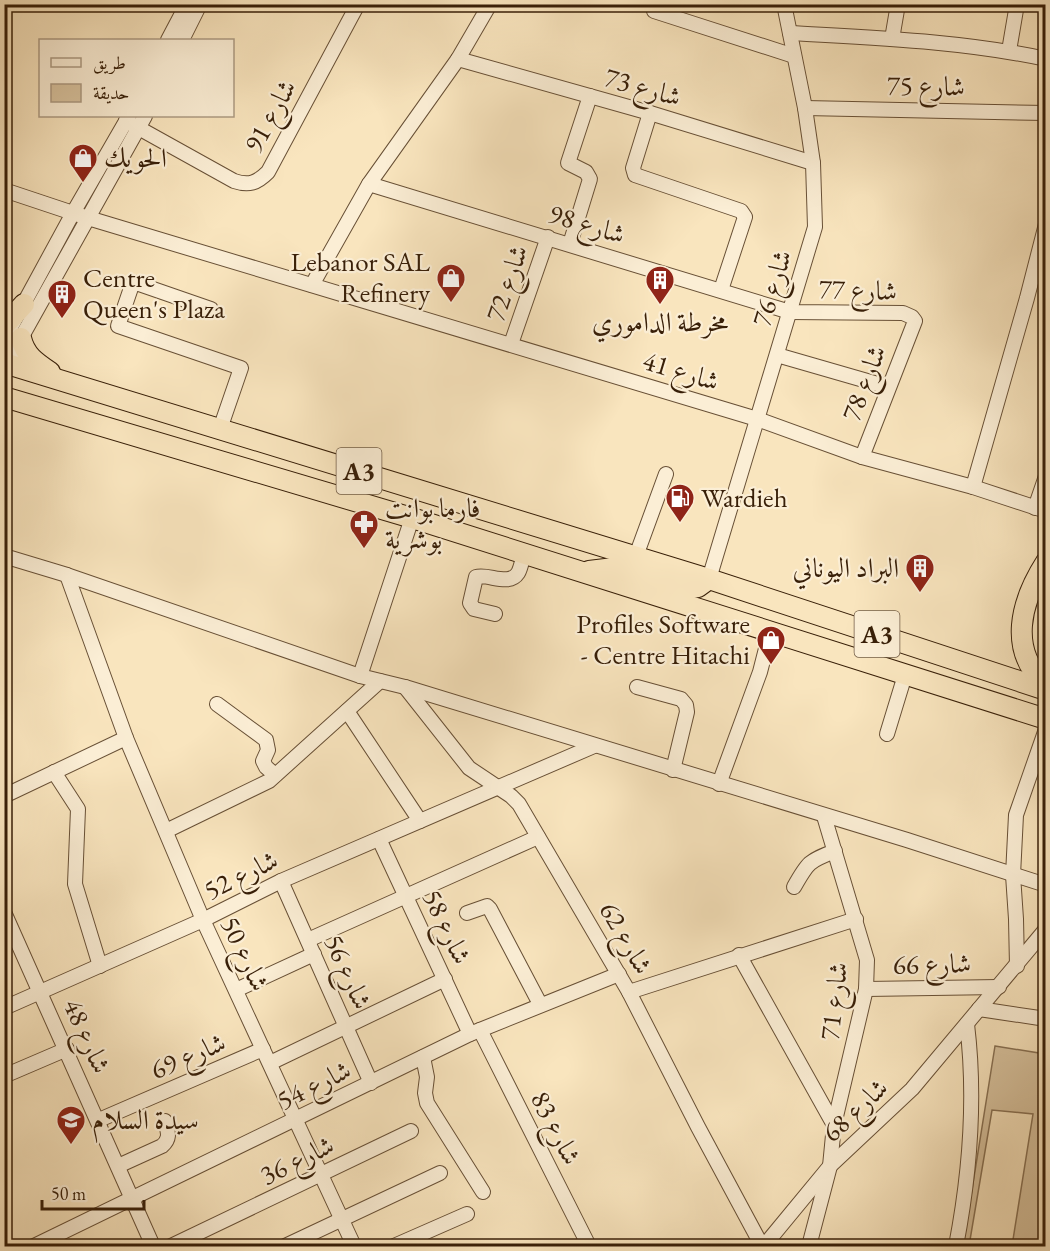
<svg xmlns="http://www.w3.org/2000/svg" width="1050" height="1251" font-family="'EB Garamond',Amiri,serif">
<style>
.green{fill:#d8c39f;stroke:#887154;stroke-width:1.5}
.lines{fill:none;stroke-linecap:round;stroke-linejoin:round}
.minor-casing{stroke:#685036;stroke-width:16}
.highway-casing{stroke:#381f08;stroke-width:22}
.minor{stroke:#fbeed5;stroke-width:14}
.highway{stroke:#f9e5be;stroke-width:20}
.labels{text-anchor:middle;stroke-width:4.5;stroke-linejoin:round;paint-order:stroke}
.shield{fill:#fbeed5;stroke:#725d46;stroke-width:1.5}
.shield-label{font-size:26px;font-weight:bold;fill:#381f08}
.street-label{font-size:27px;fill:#381f08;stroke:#fbeed5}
.poi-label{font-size:27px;fill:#381f08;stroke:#fbeed5;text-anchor:start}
</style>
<rect width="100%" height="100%" fill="#f9e5be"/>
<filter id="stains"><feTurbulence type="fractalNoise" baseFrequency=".00333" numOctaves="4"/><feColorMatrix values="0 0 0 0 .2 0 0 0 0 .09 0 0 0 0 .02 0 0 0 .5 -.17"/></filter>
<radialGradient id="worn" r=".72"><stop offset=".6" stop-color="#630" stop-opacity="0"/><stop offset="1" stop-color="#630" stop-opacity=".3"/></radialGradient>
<!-- green -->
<polygon class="green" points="995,1046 1045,1054 1045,1246 1012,1246 1033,1114 992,1110 969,1246 963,1246"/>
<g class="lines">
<!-- minor casing -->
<g class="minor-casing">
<g id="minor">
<polyline points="655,4 654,11 794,56"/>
<path d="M 790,33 C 875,38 962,41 1046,59"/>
<polyline points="892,39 898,4"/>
<polyline points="168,40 187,4"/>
<polyline points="182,40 200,4"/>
<polyline points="1009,51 1017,4"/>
<polyline points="458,59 650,113 813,163"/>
<polyline points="805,108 1046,113"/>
<polyline points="650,113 633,168 635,175 741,211 745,217 721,290"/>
<path d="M 126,121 L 234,181 C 249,186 257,183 268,172 L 358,4"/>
<polyline points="369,184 790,312 903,313 912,317 915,321 862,457"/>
<polyline points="4,190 88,218 757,419 862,457 973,487 1046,511"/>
<polyline points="570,244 590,179 586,172 568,163 590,96"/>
<polyline points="312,285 369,184 458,59 490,4"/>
<polyline points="211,309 133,282 118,326 241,368 220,429"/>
<polyline points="4,340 73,213 129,116"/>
<polyline points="511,344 548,237"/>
<polyline points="777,355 888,387"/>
<polyline points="5,371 21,338 145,116"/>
<polyline points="973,487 1027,298 1046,224"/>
<polyline points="1035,508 1046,476"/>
<polyline points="4,556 67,575 360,676 405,687 907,840 1046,885"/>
<polyline points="636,556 666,474"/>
<polyline points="67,575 126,738 203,920 354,1246"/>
<polyline points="709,579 815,227 813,163 805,108 784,4"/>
<path d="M 495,614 L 474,609 L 470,603 L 476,577 C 488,573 509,587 518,573 C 521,568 522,560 524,554"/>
<polyline points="360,676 412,518"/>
<polyline points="405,687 469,768 511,796 519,804 629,992 698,1127 762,1246"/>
<polyline points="637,687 681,699 686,705 687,712 673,770"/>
<polyline points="217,704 266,740 268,750 263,761 266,767 275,775"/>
<polyline points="347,711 420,821"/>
<polyline points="887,734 905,675"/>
<polyline points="54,772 78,809 75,884 100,966"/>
<polyline points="719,784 760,672 770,633"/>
<polyline points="4,796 126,738"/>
<polyline points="166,831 269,781 380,681"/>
<polyline points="379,839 470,1034"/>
<polyline points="281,881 371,1083"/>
<path d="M 794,887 C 808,862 809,861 835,851"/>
<polyline points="4,912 153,1246"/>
<polyline points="467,913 487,906 490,909 540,1004"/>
<polyline points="308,940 538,837"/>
<polyline points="739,955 834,1125"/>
<polyline points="1017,966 1016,919 1013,875 1016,815 1046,729"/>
<polyline points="866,989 999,987"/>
<polyline points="236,990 314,954"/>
<polyline points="629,992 856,919"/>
<polyline points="4,1008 203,920 281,881 594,746"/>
<polyline points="979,1009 1046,1019"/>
<polyline points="480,1030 589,1246"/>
<polyline points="423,1057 427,1077 425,1093 427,1103 483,1192"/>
<polyline points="270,1063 445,979"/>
<polyline points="4,1076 67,1049"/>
<polyline points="99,1120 263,1049"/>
<path d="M 118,1166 L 162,1146 C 171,1138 168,1132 165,1121"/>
<polyline points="34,1246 470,1034 619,974"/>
<polyline points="171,1246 411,1131"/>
<polyline points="285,1246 440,1173"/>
<polyline points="394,1246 467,1214"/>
<polyline points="764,1246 830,1166 912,1089 1046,929"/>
<polyline points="809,1246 830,1166 834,1125 866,989 867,960 824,816"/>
<path d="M 956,1246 C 970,1173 976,1098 967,1024"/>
</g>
</g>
<!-- highway casing -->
<g class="highway-casing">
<g id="highway">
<polyline points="4,326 24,304"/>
<path d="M 21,338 C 25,355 35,362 50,372"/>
<polyline points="4,363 709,579 1046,690"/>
<polyline points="4,397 412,518 1046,719"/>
<path d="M 1046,562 C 1021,601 1007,650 1046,685"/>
<polyline points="589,571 614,568 690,588 698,587 709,579"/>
</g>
</g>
<!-- minor -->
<use href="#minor" class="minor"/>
<!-- highway -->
<use href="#highway" class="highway"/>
</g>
<!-- icons -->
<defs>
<g id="shop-pin" transform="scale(1.5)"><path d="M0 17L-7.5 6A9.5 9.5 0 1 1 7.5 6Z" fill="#8f2418" stroke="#fbeed5"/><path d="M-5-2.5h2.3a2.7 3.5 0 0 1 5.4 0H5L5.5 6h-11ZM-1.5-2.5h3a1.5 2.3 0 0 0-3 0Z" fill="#fff"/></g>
<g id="building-pin" transform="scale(1.5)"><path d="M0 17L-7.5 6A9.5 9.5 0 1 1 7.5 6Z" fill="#8f2418" stroke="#fbeed5"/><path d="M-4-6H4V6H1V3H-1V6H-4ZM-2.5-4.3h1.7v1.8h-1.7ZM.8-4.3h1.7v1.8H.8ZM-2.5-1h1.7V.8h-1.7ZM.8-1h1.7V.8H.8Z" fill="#fff"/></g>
<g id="fuel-pin" transform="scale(1.5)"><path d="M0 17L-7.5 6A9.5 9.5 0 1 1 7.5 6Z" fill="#8f2418" stroke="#fbeed5"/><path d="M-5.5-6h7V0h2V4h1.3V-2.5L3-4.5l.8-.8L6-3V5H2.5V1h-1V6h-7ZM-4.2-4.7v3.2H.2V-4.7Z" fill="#fff"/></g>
<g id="pharmacy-pin" transform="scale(1.5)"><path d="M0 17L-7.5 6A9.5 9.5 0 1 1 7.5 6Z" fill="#8f2418" stroke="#fbeed5"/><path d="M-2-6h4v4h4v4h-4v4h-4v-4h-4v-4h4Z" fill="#fff"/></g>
<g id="school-pin" transform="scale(1.5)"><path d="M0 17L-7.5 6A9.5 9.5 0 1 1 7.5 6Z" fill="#8f2418" stroke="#fbeed5"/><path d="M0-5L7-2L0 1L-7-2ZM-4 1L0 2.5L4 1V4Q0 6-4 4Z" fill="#fff"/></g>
</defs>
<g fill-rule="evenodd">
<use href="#shop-pin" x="83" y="158"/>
<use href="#shop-pin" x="451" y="278"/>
<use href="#building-pin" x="660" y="280"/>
<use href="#building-pin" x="62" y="294"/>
<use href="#fuel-pin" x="680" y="498"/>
<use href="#pharmacy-pin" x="364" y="524"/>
<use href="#building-pin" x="920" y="568"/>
<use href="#shop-pin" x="771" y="640"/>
<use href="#school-pin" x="71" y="1120"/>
</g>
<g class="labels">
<!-- shield labels -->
<g class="shield">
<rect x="336.5" y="448" width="45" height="46" rx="4.5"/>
<rect x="854.5" y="611" width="45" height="46" rx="4.5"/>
</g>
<g class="shield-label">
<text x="359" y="480">A3</text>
<text x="877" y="643">A3</text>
</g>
<!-- street labels -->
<g class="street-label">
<text transform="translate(926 86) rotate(1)" y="9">شارع 75</text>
<text transform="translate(643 87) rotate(16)" y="9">شارع 73</text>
<text transform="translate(270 116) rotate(-61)" y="9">شارع 91</text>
<text transform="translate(587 224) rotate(17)" y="9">شارع 98</text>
<text transform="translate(507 283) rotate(-71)" y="9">شارع 72</text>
<text transform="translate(772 288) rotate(-73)" y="9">شارع 76</text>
<text transform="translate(858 290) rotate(2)" y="9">شارع 77</text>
<text transform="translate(681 371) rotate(17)" y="9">شارع 41</text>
<text transform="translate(864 383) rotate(-69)" y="9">شارع 78</text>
<text transform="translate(241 875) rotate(-26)" y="9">شارع 52</text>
<text transform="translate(447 927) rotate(65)" y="9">شارع 58</text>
<text transform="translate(626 938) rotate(60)" y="9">شارع 62</text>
<text transform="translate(245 954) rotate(65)" y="9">شارع 50</text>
<text transform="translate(932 964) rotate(-1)" y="9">شارع 66</text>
<text transform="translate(348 972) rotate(66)" y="9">شارع 56</text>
<text transform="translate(834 1001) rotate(-83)" y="9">شارع 71</text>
<text transform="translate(87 1036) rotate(66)" y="9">شارع 48</text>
<text transform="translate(188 1056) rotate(-23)" y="9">شارع 69</text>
<text transform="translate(314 1085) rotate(-26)" y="9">شارع 54</text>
<text transform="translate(855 1110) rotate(-43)" y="9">شارع 68</text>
<text transform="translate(556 1128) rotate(63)" y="9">شارع 83</text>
<text transform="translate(297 1160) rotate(-26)" y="9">شارع 36</text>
</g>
<!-- poi labels -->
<g class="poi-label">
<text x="104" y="167">الحويك</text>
<text x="430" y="271" text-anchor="end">Lebanor SAL<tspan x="430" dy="31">Refinery</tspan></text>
<text x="83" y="287">Centre<tspan x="83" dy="31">Queen's Plaza</tspan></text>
<text x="660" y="331" text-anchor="middle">مخرطة الداموري</text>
<text x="701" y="507">Wardieh</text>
<text x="385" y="517">فارما بوانت<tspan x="385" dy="31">بوشرية</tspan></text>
<text x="899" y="577" text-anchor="end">البراد اليوناني</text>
<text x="750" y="633" text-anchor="end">Profiles Software<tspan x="750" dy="31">- Centre Hitachi</tspan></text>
<text x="92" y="1129">سيدة السلام</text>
</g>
</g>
<!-- margin -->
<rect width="1050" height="1251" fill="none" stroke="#f9e5be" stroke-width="24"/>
<rect x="6" y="6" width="1038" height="1239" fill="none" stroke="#381f08" stroke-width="3"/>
<rect x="12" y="12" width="1026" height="1227" fill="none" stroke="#381f08" stroke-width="1.5"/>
<!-- legend -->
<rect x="39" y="39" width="195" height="78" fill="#fbeed5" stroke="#ad9b83" stroke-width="1.5"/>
<rect x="51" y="58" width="30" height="9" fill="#fbeed5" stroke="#ad9b83" stroke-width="1.5"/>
<text x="93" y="69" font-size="18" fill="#381f08">طريق</text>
<rect x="51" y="84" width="30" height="18" fill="#d8c39f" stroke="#ad9b83" stroke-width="1.5"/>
<text x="93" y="99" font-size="18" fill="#381f08">حديقة</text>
<!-- scale -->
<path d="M42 1200v9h102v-9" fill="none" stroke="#381f08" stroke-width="3"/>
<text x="51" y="1200" font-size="18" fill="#381f08" stroke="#fbeed5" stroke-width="4.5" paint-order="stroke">50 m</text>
<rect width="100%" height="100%" filter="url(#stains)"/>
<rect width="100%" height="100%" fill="url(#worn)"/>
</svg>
